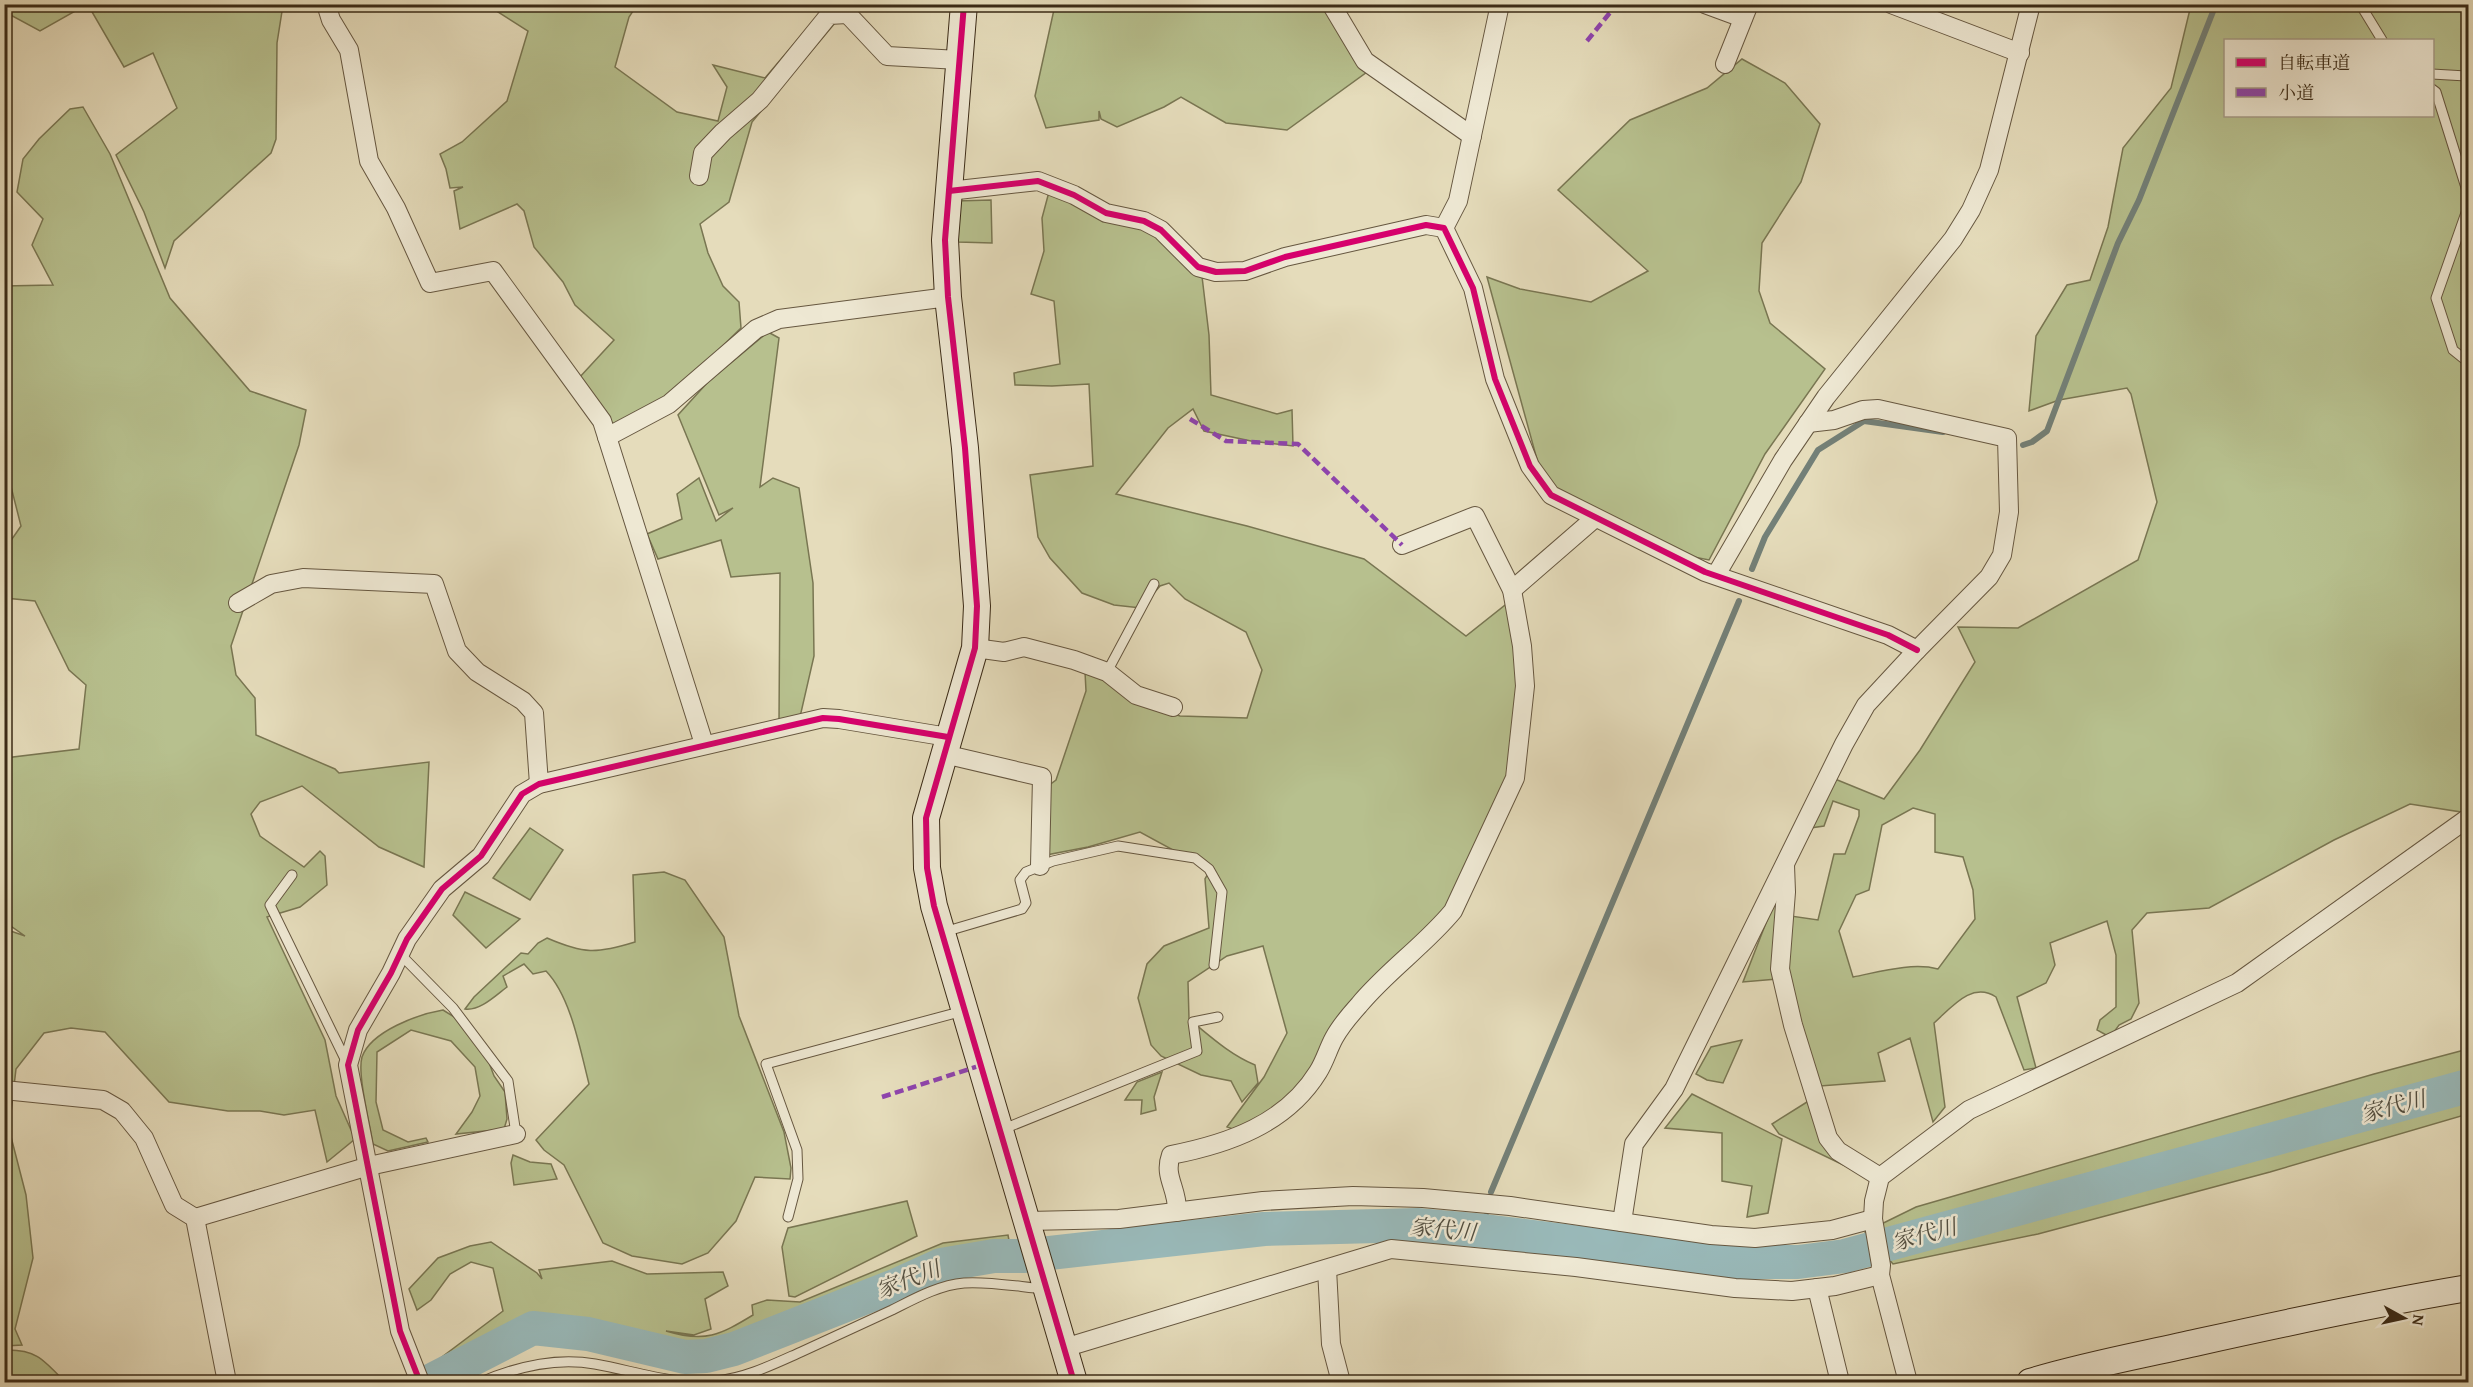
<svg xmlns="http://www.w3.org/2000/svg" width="2473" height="1387" font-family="'Gentium Book Plus','Noto Serif JP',serif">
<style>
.green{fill:#b7c08e;stroke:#797652;stroke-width:1.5;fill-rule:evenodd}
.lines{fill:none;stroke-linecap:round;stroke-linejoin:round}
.stream{stroke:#738078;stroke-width:6}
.river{stroke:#99b9b9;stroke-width:34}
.lane-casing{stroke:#665740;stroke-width:11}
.street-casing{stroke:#665740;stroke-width:20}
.secondary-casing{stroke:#3b2b17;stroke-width:28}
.lane{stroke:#eee8d3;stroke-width:9}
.street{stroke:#eee8d3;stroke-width:18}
.secondary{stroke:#eee8d3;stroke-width:26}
.quiet{stroke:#8e44ad;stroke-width:4.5;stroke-dasharray:9 4.5;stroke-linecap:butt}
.cycleway-casing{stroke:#eee8d3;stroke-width:10}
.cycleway{stroke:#d6006c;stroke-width:6}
.labels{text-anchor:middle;stroke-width:5;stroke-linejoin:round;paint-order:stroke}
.water-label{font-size:22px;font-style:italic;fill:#524e40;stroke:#eee8d3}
</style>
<rect width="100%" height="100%" fill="#e5dcbb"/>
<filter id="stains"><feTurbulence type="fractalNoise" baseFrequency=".00333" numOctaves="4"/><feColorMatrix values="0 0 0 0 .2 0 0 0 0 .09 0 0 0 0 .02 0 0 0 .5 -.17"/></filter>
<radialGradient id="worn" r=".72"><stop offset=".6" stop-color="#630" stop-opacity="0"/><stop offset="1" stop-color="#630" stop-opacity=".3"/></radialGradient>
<!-- green -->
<g class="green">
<polygon points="4,5 5,4 86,5 40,31 5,12"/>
<polygon points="88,5 283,5 277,43 276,139 271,153 174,241 165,268 144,212 116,155 177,108 153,53 124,67"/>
<polygon points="487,5 637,5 629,17 615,67 677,112 718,121 727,87 713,65 765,78 827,5 830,5 840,17 752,122 729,202 700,224 708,253 723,286 739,302 741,328 669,398 614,425 578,379 614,340 575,305 563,282 534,247 524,211 517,204 460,229 454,191 463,187 450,188 446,169 440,154 462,142 507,101 528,31"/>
<polygon points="1055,5 1331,5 1367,72 1287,130 1226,123 1181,97 1164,107 1117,127 1101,119 1099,111 1099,120 1046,128 1035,96"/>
<path d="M 2191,5 L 2468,5 L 2468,813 L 2410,804 L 2334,840 L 2209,908 L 2147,913 L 2132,930 L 2139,1003 L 2131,1019 L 2119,1025 L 2114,1032 L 2108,1036 L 2097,1030 L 2100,1020 L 2116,1007 L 2116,955 L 2107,921 L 2050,943 L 2055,965 L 2046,983 L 2017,997 L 2036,1068 L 2024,1070 L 1996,997 C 1972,981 1952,1007 1934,1023 L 1945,1107 L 1933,1122 L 1910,1038 L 1878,1053 L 1885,1081 L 1820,1086 L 1786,979 L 1791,916 L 1818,920 L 1834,854 L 1845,854 L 1859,816 L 1859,810 L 1833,801 L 1824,826 L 1810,828 L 1835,779 L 1884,799 L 1920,750 L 1975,662 L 1958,627 L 2018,628 L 2138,560 L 2157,502 L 2131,394 L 2127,388 L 2059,400 L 2029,411 L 2036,336 L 2067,285 L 2090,280 L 2108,227 L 2123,148 L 2171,88 ZM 2226,40 L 2432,40 L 2432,116 L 2226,116 ZM 1913,808 L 1935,814 L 1935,852 L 1963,857 L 1973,890 L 1975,919 L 1938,969 C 1912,962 1879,972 1853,977 L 1839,931 L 1856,895 L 1869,890 L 1882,825 Z"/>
<polygon points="1742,59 1785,83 1820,124 1801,182 1762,243 1759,291 1770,323 1825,369 1765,454 1709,560 1664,551 1544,485 1487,277 1520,289 1591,302 1648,271 1558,190 1630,120 1707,88"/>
<polygon points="83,107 110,154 170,298 250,391 306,410 299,445 231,646 236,675 255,698 256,735 335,769 339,773 429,762 424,867 379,847 302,786 260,802 251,814 260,836 304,867 320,851 325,856 327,885 300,907 267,917 325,1040 336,1096 355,1139 327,1162 315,1110 284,1115 260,1111 228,1111 169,1102 105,1032 71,1028 44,1033 16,1069 9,1129 26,1195 33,1258 15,1329 22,1345 5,1346 5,929 25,936 12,927 5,925 5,758 79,749 86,685 69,670 35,601 5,598 5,549 21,526 5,463 4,286 53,285 32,245 43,219 17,192 23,159 39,139 70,109"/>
<path d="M 1050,188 L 1161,230 L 1201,268 L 1209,335 L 1211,395 L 1277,414 L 1292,410 L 1293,446 L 1251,441 L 1204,431 L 1193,409 L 1168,428 L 1116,494 L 1247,526 L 1364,559 L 1466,636 L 1509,602 L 1522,708 L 1515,778 L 1443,923 L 1345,1022 L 1317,1074 L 1247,1134 L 1227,1127 L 1264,1077 L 1287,1033 L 1263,946 L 1227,956 L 1188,982 L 1189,1019 C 1210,1036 1229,1054 1255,1065 L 1258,1083 L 1242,1102 L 1231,1081 L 1201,1075 L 1161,1056 L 1151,1045 L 1138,998 L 1147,964 L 1164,946 L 1209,928 L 1205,879 L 1210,870 L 1140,832 L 1088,847 L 1046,855 L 1048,786 L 1056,780 L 1086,691 L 1085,672 L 1104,677 L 1135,700 L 1180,716 L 1247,718 L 1262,670 L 1246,632 L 1185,599 L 1169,583 L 1160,586 L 1141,608 L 1114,605 L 1082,593 L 1050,558 L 1038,537 L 1030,475 L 1093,466 L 1089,384 L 1052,386 L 1015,385 L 1014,373 L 1060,364 L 1054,301 L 1031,294 L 1044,251 L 1042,218 Z"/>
<polygon points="991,200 992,243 958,242 956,201"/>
<polygon points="768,332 779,338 760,487 773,478 799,488 813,583 814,656 800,717 779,723 780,573 731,577 721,540 658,559 647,534 682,519 677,494 699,478 716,521 733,508 719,515 678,415 708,382"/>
<polygon points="530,828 563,850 530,900 493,878"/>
<path d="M 664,872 L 685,880 L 724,937 L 739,1016 L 784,1132 L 791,1168 L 790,1179 L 755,1177 L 736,1221 L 708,1253 L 682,1264 L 632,1256 L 603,1243 L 564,1165 L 544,1150 L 536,1140 L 589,1084 C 580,1049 571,997 546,971 L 533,974 L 524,964 L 503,976 L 507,987 C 495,996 480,1011 465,1009 L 474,997 L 521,953 L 528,954 L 538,943 L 547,938 C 584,954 596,954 635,942 L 633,875 Z"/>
<polygon points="1780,887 1777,979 1743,982"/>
<polygon points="465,892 520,919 486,948 453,915"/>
<path d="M 443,1010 L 459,1020 L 485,1052 L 494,1076 L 505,1092 L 507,1119 L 504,1129 L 456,1134 L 472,1112 L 480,1096 L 475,1067 L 451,1041 L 411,1030 L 377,1052 L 376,1102 L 383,1130 L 408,1142 L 426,1138 L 428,1142 L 388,1151 L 373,1144 C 370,1124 357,1074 362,1057 C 371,1031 419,1014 443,1010 Z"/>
<polygon points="1742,1040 1723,1083 1707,1080 1696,1074 1711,1047"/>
<polygon points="2468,1049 2468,1114 2270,1172 2038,1234 1893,1264 1865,1232 1916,1207 2374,1074"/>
<polygon points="1162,1072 1154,1097 1156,1110 1141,1114 1142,1100 1125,1100 1137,1082"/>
<polygon points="1803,1072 1829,1148 1860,1173 1779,1134 1772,1124 1807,1102"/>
<polygon points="1692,1094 1782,1139 1768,1213 1747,1217 1752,1186 1722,1181 1722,1133 1665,1128"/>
<polygon points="513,1155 530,1162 551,1164 557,1179 514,1185 511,1163"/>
<polygon points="907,1201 917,1236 795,1297 789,1296 782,1247 788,1228"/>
<path d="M 1008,1235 L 1010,1246 L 965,1258 L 962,1277 L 859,1308 L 716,1368 L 637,1359 L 541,1333 L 498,1348 L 450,1382 L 427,1382 L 422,1372 L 503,1311 L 493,1268 L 471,1262 L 450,1274 L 431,1300 L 417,1310 L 409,1289 L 438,1258 L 470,1246 L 491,1242 L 537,1273 L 542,1279 L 539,1270 L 612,1261 L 647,1274 L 723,1272 L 728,1286 L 705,1299 L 711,1329 L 694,1335 L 666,1331 C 705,1343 720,1335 753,1315 L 752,1305 L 767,1300 L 800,1302 L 943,1243 Z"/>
<path d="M 5,1350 C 36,1349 44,1360 65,1382 L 5,1382 Z"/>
<polygon points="619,1374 647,1382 584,1382 583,1376"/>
</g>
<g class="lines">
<!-- stream -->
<g class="stream">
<polyline points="2023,445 2032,442 2047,431 2118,243 2139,200 2216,4"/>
<polyline points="1752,569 1765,537 1818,450 1864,421 1943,432"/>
<polyline points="1491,1192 1739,601"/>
<polyline points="1485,1231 1486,1216"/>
</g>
<!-- river -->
<polyline class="river" points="428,1382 533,1328 588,1334 685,1357 706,1356 734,1349 897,1285 941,1265 994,1256 1023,1256 1264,1229 1417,1225 1485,1231 1734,1262 1798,1262 1845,1256 2468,1086"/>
<!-- lane casing -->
<g class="lane-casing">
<g id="lane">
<polyline points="2360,4 2382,40"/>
<polyline points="2432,74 2466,76 2468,73"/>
<polyline points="2432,89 2436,92 2468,194"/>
<polyline points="2468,207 2436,298 2453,350 2468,362"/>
<polyline points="1107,672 1154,584"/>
<polyline points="292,875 270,905 347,1063"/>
<polyline points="944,932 1022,909 1026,903 1020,880 1026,872 1053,861 1118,846 1195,858 1209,869 1222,892 1214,965"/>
<polyline points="399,953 453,1008 508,1081 516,1134"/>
<polyline points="1001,1130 1197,1051 1193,1022 1218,1017"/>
<polyline points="788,1217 798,1179 797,1150 766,1064 963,1011"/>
<path d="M 481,1382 C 516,1367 557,1357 595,1364 C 635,1371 675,1386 716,1381 C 746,1378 774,1364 801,1352 C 832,1338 862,1324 892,1310 C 914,1299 939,1285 964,1283 C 987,1281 1021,1287 1045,1289"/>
</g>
</g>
<!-- street casing -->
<g class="street-casing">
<g id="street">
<polyline points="326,4 331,20 349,50 369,161 396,208 430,283 493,271 602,421 704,744"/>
<polyline points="1331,4 1365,61 1472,136"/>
<polyline points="1705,4 1743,18"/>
<polyline points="1891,4 2020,53"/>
<polyline points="840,6 887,56 959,60"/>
<polyline points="1725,64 1749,4"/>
<polyline points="699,176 703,153 723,132 760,100 829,15 847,14"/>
<polyline points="949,191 1038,181 1074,195 1106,213 1144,221 1161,230 1198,267 1216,272 1245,271 1285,257 1426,225 1444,228 1473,288 1495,379 1530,466 1551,495 1705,572 1888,635 1917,650"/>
<polyline points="1444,228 1458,201 1500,4"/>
<polyline points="607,437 669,404 756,329 779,319 948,297"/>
<polyline points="1716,575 1783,460 1826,397 1953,239 1971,210 1989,170 2031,4"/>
<polyline points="1512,590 1595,518"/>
<polyline points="238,603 271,584 303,578 434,584 457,651 477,672 523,701 534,713 539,784"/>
<polyline points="975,648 1004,652 1024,647 1074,660 1107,672 1136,695 1173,707"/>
<polyline points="944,754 1042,777 1040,866"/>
<polyline points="1785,865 1786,892 1780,969 1793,1025 1828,1138 1838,1151 1880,1177"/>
<polyline points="4,1090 103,1100 122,1111 144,1138 174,1205 195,1218 227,1382"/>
<path d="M 1177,1212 C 1178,1188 1163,1177 1171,1155 C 1228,1144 1286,1124 1318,1072 C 1325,1061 1328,1049 1334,1038 C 1340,1027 1350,1015 1359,1005 C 1387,971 1425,945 1453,911 L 1515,778 L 1525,686 L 1522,646 L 1512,590 L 1475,516 L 1402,545"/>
<polyline points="195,1218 369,1166 516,1134"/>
<polyline points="1028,1221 1119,1219 1263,1201 1353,1196 1423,1198 1510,1206 1711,1235 1755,1238 1832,1230 1873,1219"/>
<polyline points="1622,1222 1634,1144 1674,1089 1844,744 1866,705 1917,650 1989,577 2002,555 2009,512 2007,438 1878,409 1863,410 1834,420 1808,423"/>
<polyline points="1327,1269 1331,1344 1341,1382"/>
<polyline points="1817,1288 1840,1382"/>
<polyline points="1064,1348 1391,1249 1576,1267 1735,1288 1792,1291 1835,1286 1880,1275"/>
<polyline points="420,1382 400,1331 348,1065 358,1030 391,973 407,939 442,889 481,856 522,794 539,784 823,718 839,719 948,737"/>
<polyline points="1908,1382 1880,1275 1881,1265 1873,1219 1874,1201 1880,1177 1969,1110 2237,983 2468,818"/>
</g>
</g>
<!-- secondary casing -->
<g class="secondary-casing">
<g id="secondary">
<polyline points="964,4 945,240 948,297 965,448 977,606 975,648 926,818 927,868 934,906 1074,1382"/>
<path d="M 2030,1382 C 2085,1365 2142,1355 2199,1342 C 2289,1322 2378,1303 2468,1288"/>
</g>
</g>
<!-- lane -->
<use href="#lane" class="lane"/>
<!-- street -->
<use href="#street" class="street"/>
<!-- secondary -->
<use href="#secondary" class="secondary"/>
<!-- quiet -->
<g class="quiet">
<polyline points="1587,41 1617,4"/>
<polyline points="1190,419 1226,441 1298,444 1402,545"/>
<polyline points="882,1097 982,1065"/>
</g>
<!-- cycleway casing -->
<g class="cycleway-casing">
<g id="cycleway">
<polyline points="964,4 945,240 948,297 965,448 977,606 975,648 926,818 927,868 934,906 1074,1382"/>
<polyline points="949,191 1038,181 1074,195 1106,213 1144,221 1161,230 1198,267 1216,272 1245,271 1285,257 1426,225 1444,228 1473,288 1495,379 1530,466 1551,495 1705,572 1888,635 1917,650"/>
<polyline points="420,1382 400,1331 348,1065 358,1030 391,973 407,939 442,889 481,856 522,794 539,784 823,718 839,719 948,737"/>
</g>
</g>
<!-- cycleway -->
<use href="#cycleway" class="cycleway"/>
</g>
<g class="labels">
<!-- water labels -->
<g class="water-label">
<text transform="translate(2393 1106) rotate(-15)" y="8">家代川</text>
<text transform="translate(1443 1229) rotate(5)" y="8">家代川</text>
<text transform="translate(1924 1234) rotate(-15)" y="8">家代川</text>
<text transform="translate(908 1279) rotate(-21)" y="8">家代川</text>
</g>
</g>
<!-- margin -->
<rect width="2473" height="1387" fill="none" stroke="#e5dcbb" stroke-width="24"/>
<rect x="6" y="6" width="2461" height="1375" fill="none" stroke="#3b2b17" stroke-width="3"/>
<rect x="12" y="12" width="2449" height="1363" fill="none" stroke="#3b2b17" stroke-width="1.5"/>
<!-- legend -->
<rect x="2224" y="39" width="210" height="78" fill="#eee8d3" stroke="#a69c88" stroke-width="1.5"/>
<rect x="2236" y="58" width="30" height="9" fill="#d6006c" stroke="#a69c88" stroke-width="1.5"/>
<text x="2278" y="69" font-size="18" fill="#3b2b17">自転車道</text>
<rect x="2236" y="88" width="30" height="9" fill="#8e44ad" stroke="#a69c88" stroke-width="1.5"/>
<text x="2278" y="99" font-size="18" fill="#3b2b17">小道</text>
<!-- north arrow -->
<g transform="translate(2404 1318) rotate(98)" stroke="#eee8d3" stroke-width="4.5" paint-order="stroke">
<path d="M0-4.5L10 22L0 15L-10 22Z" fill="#3b2b17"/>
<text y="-9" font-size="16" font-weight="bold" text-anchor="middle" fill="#3b2b17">N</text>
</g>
<rect width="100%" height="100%" filter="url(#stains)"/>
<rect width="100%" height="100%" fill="url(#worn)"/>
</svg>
